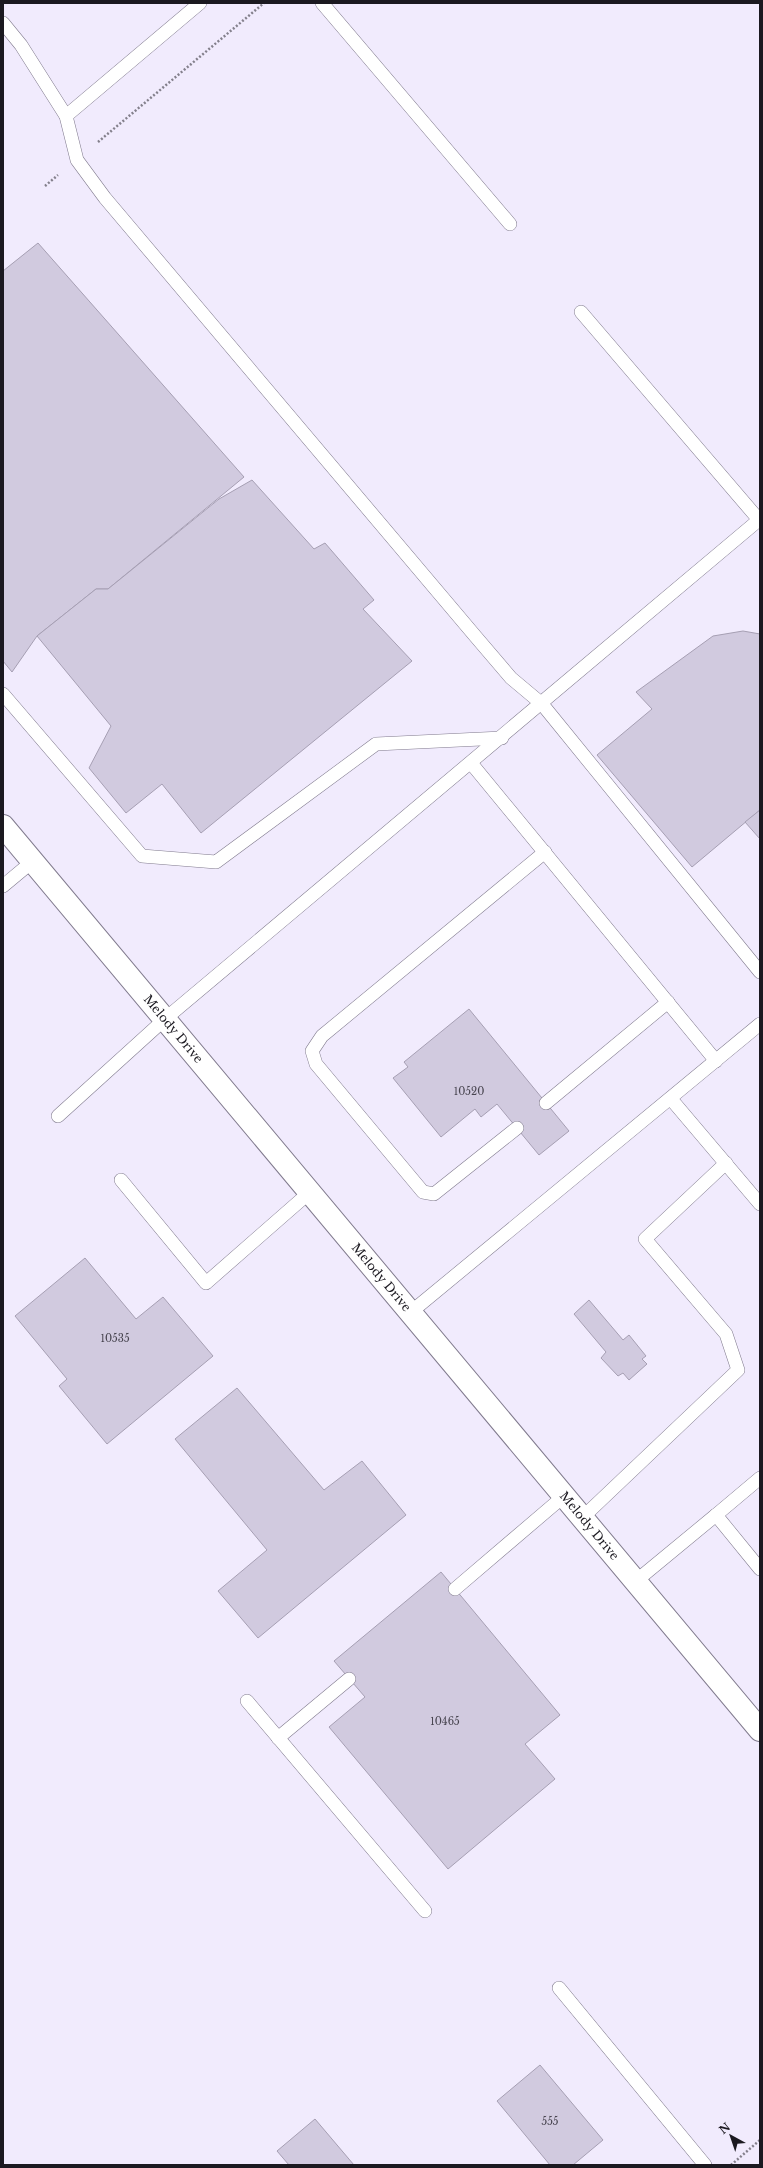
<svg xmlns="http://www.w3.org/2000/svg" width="763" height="2168" font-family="'Libre Baskerville',serif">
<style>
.building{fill:#d1cadf;stroke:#a69fb3}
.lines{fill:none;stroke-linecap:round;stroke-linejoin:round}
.service-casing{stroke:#817b8e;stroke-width:14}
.tertiary-casing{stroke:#817b8e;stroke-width:24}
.path{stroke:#84808c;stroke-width:2.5;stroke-dasharray:2 2;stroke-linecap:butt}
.service{stroke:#fff;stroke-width:13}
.tertiary{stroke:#fff;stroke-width:22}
.labels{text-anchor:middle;stroke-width:3.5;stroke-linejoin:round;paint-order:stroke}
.number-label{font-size:10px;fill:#484550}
.street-label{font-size:12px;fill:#1b1920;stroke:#f1ebfd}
</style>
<rect width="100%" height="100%" fill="#f1ebfd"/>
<!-- building -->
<g class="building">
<polygon points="38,243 244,477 108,589 96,589 37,636 12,672 3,661 3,271"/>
<polygon points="252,480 314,549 325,543 374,600 363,609 412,661 201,833 162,784 126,813 89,768 111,726 37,636 96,589 108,589 219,499"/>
<polygon points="743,631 760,634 760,810 692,867 597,755 652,709 636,692 713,636"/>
<polygon points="760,810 760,839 745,822"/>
<polygon points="469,1009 569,1131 539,1155 497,1104 481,1117 475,1109 441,1137 393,1078 408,1067 404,1062"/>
<polygon points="85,1258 136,1319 163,1297 213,1356 107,1444 59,1386 67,1379 15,1316"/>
<polygon points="589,1300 623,1340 629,1335 646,1356 642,1359 647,1364 629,1380 623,1373 618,1376 601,1358 606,1352 574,1314"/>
<polygon points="237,1388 324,1490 362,1461 406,1515 258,1638 218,1591 267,1550 175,1439"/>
<polygon points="441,1572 560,1715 525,1744 555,1779 448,1869 329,1727 365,1697 334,1661"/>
<polygon points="540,2065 603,2140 573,2165 550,2165 497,2101"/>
<polygon points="315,2119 354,2165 289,2165 277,2151"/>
</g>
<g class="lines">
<!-- service casing -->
<g class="service-casing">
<g id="service">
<polyline points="322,3 510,224"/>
<polyline points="3,23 21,45 66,116 77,160 105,198 476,637 511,678 542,704 760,972"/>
<polyline points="66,116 200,3"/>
<polyline points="581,312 760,521"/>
<polyline points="3,694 142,856 216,862 376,744 502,738"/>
<polyline points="471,763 716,1061"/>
<polyline points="3,886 33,861"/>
<polyline points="671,1099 760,1204"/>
<polyline points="546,1103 668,1002"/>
<polyline points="58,1116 165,1019 760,519"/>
<polyline points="517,1128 434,1194 423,1192 316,1064 312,1051 322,1036 545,852"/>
<polyline points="121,1180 206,1283 310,1192"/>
<polyline points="411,1312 760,1024"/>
<polyline points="716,1515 760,1478"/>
<polyline points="582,1518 738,1370 726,1334 645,1239 726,1163"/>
<polyline points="636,1581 716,1515 760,1569"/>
<polyline points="455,1589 564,1496"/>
<polyline points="247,1701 425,1911"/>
<polyline points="278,1738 349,1679"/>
<polyline points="559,1988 705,2165"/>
</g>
</g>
<!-- tertiary casing -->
<g class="tertiary-casing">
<g id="tertiary">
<path id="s1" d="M 3,826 L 760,1730"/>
</g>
</g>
<!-- path -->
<g class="path">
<polyline points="98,142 264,3"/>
<polyline points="45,186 58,175"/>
<polyline points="731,2165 760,2140"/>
</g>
<!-- service -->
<use href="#service" class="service"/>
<!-- tertiary -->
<use href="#tertiary" class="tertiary"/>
</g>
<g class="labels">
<!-- number labels -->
<g class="number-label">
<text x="469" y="1095">10520</text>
<text x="115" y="1342">10535</text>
<text x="445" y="1725">10465</text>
<text x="550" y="2125">555</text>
</g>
<!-- street labels -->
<g class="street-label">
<text dy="4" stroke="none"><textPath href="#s1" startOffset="265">Melody Drive</textPath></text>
<text dy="4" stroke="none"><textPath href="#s1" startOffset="589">Melody Drive</textPath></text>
<text dy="4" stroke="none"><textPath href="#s1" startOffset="913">Melody Drive</textPath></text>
</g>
</g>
<!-- border -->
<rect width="763" height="2168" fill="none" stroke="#1b1920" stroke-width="8"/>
<!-- north arrow -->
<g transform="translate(731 2136) rotate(320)" stroke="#f1ebfd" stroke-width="3" paint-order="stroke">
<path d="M0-3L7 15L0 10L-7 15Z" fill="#1b1920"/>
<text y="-6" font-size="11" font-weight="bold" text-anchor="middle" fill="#1b1920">N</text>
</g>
</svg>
